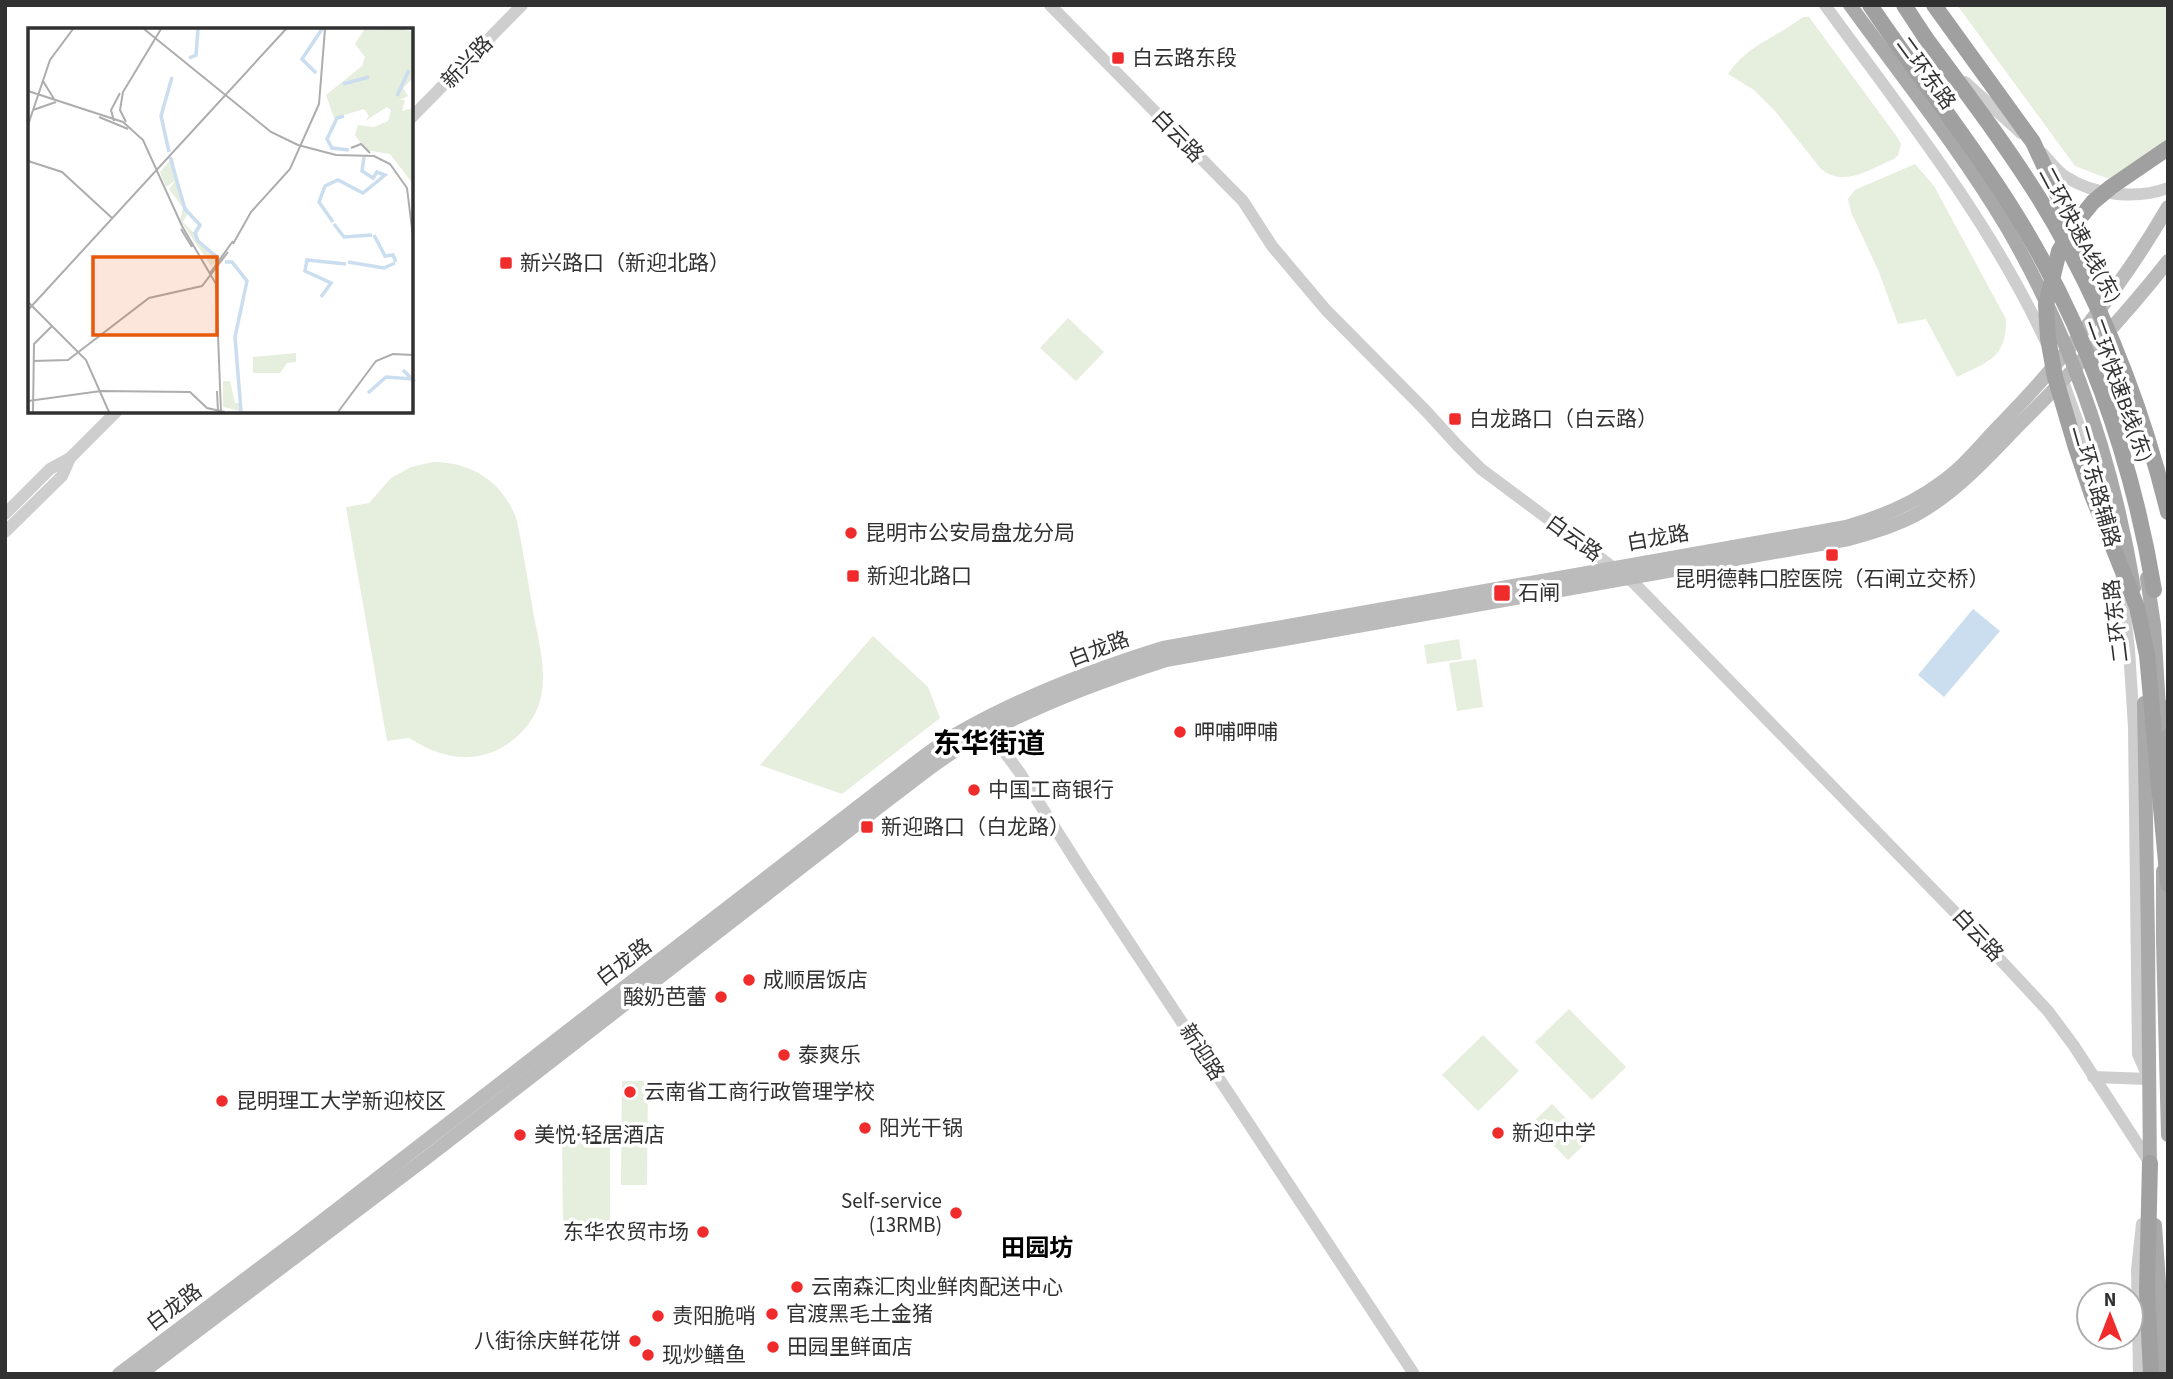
<svg xmlns="http://www.w3.org/2000/svg" width="2173" height="1379" font-family="'Source Sans 3','Noto Sans SC',sans-serif">
<style>
.green{fill:#e6eede}
.water{fill:#cadeef}
.lines{fill:none;stroke-linecap:round;stroke-linejoin:round}
.stream{stroke:#cadeef;stroke-width:3.5}
.tertiary{stroke:#cecece;stroke-width:12}
.secondary{stroke:#bbb;stroke-width:14}
.primary{stroke:#a9a9a9;stroke-width:14}
.trunk{stroke:#a0a0a0;stroke-width:16}
.primary-bridge{stroke:#a9a9a9;stroke-width:14}
.trunk-bridge{stroke:#a0a0a0;stroke-width:16}
.poi-dot{fill:#f02b2c;stroke:#fff;stroke-width:2.5}
.labels{text-anchor:middle;stroke-width:7;stroke-linejoin:round;paint-order:stroke}
.poi-label{font-size:21px;fill:#313131;stroke:#fff;text-anchor:start}
.street-label{font-size:21px;fill:#313131;stroke:#fff}
.quarter-label{font-size:24px;font-weight:bold;fill:#000;stroke:#fff}
.district-label{font-size:28px;font-weight:bold;fill:#000;stroke:#fff}
.inset-river{fill:none;stroke:#cadeef;stroke-width:3.5}
.inset-road{fill:none;stroke:#adadad;stroke-width:2}
.view{fill:#e8590c;fill-opacity:0.15;stroke:#e8590c;stroke-width:3.5}
.inset-edge{fill:none;stroke:#313131;stroke-width:3.5}
</style>
<rect width="100%" height="100%" fill="#fff"/>
<!-- green -->
<g class="green">
<polygon points="1957,5 2168,5 2168,145 2117,182 2075,166"/>
<path d="M 1803,17 L 1809,17 L 1895,134 L 1901,144 L 1898,155 L 1894,159 C 1869,169 1845,188 1821,169 L 1775,111 L 1754,90 L 1728,74 C 1748,44 1776,38 1803,17 Z"/>
<path d="M 1915,164 L 1934,186 L 2006,319 C 2007,358 1988,362 1957,377 L 1926,319 L 1898,324 L 1879,272 L 1851,212 L 1848,199 L 1855,190 Z"/>
<polygon points="1068,318 1104,352 1076,381 1040,348"/>
<path d="M 433,462 C 473,462 504,483 517,521 C 523,551 528,581 533,611 C 538,640 548,671 540,701 C 534,723 515,742 495,751 C 464,764 436,755 409,738 L 387,741 L 346,507 L 369,503 L 391,478 L 411,467 Z"/>
<polygon points="873,636 928,687 940,718 842,794 760,765"/>
<polygon points="1459,639 1462,659 1427,664 1424,645"/>
<polygon points="1476,659 1483,707 1457,711 1449,663"/>
<polygon points="1569,1009 1626,1067 1592,1100 1535,1042"/>
<polygon points="1483,1035 1519,1071 1478,1111 1442,1075"/>
<polygon points="622,1081 648,1081 647,1185 621,1185"/>
<polygon points="1552,1104 1588,1141 1568,1160 1532,1123"/>
<polygon points="562,1135 610,1135 610,1226 563,1226"/>
</g>
<!-- water -->
<polygon class="water" points="1973,609 2000,631 1944,697 1918,675"/>
<g class="lines">
<!-- stream -->
<polyline class="stream" points="2165,5 2168,7"/>
<!-- tertiary -->
<g class="tertiary">
<polyline points="1050,5 1243,201 1272,246 1326,310 1426,411 1458,446 1481,469 1634,583 1980,938 2048,1011 2074,1046 2150,1163 2149,1168"/>
<path d="M 1825,5 C 1904,114 1989,219 2046,342"/>
<polyline points="1965,82 2021,133"/>
<polyline points="411,118 522,5"/>
<path d="M 2042,153 C 2050,161 2056,171 2066,177 C 2094,195 2136,200 2168,188"/>
<polyline points="2064,384 2087,448 2109,523"/>
<polyline points="5,514 50,469 70,458 117,411"/>
<polyline points="5,532 62,476 70,458"/>
<polyline points="989,731 1020,773 1086,877 1414,1374"/>
<polyline points="2093,1077 2149,1079 2138,1054 2134,727 2129,650 2121,579"/>
<polyline points="2139,1374 2137,1270 2142,1224"/>
</g>
<!-- secondary -->
<g class="secondary">
<path d="M 119,1374 L 300,1238 L 885,786 C 908,769 930,750 955,735 C 1019,698 1092,670 1163,648 L 1846,527 C 1881,517 1913,504 1942,482 C 1965,466 1983,442 2003,422 C 2066,357 2122,286 2168,207"/>
<path d="M 140,1374 L 425,1159 L 893,796 C 916,779 938,760 963,746 C 1025,709 1097,682 1166,660 L 1849,539 C 1873,532 1898,525 1919,513 C 1957,491 1986,459 2016,428 C 2069,375 2121,321 2168,261"/>
</g>
<!-- primary -->
<g class="primary">
<polyline points="2148,939 2150,1173"/>
<polyline points="2163,940 2168,1135"/>
<polyline points="2155,1225 2160,1297 2163,1374"/>
</g>
<!-- trunk -->
<g class="trunk">
<polyline points="1904,5 1925,37"/>
<polyline points="1934,5 2033,142 2059,198 2087,275"/>
<polyline points="2164,708 2166,794"/>
<polyline points="2150,1163 2147,1291 2151,1374"/>
</g>
<!-- primary-bridge -->
<g class="primary-bridge">
<path d="M 1850,5 C 1903,78 1960,149 2006,226 C 2071,337 2113,462 2134,588"/>
<polyline points="2147,578 2154,625 2160,725"/>
<polyline points="2144,703 2148,939"/>
<polyline points="2163,871 2163,940"/>
</g>
<!-- trunk-bridge -->
<g class="trunk-bridge">
<path d="M 1870,5 C 1916,74 1969,139 2013,210 C 2085,324 2132,457 2154,590"/>
<path d="M 1925,37 C 1964,90 2004,142 2039,198 C 2098,294 2141,402 2168,512"/>
<polyline points="2168,148 2111,187 2093,202 2075,224 2059,251 2046,305 2048,338 2055,377 2076,448 2092,495 2137,607 2147,655 2168,884"/>
</g>
</g>
<!-- markers -->
<g class="poi-dot">
<rect x="1111" y="51" width="14" height="14" rx="3.5"/>
<rect x="499" y="256" width="14" height="14" rx="3.5"/>
<rect x="1448" y="412" width="14" height="14" rx="3.5"/>
<circle cx="851" cy="533" r="7"/>
<rect x="1825" y="548" width="14" height="14" rx="3.5"/>
<rect x="846" y="569" width="14" height="14" rx="3.5"/>
<rect x="1493" y="584" width="18" height="18" rx="3.5"/>
<circle cx="1180" cy="732" r="7"/>
<circle cx="974" cy="790" r="7"/>
<rect x="860" y="820" width="14" height="14" rx="3.5"/>
<circle cx="749" cy="980" r="7"/>
<circle cx="721" cy="997" r="7"/>
<circle cx="784" cy="1055" r="7"/>
<circle cx="630" cy="1092" r="7"/>
<circle cx="222" cy="1101" r="7"/>
<circle cx="865" cy="1128" r="7"/>
<circle cx="1498" cy="1133" r="7"/>
<circle cx="520" cy="1135" r="7"/>
<circle cx="956" cy="1213" r="7"/>
<circle cx="703" cy="1232" r="7"/>
<circle cx="797" cy="1287" r="7"/>
<circle cx="772" cy="1314" r="7"/>
<circle cx="658" cy="1316" r="7"/>
<circle cx="635" cy="1341" r="7"/>
<circle cx="773" cy="1347" r="7"/>
<circle cx="648" cy="1355" r="7"/>
</g>
<g class="labels">
<!-- poi labels -->
<g class="poi-label">
<text x="1132" y="65">白云路东段</text>
<text x="520" y="270">新兴路口（新迎北路）</text>
<text x="1469" y="426">白龙路口（白云路）</text>
<text x="865" y="540">昆明市公安局盘龙分局</text>
<text x="867" y="583">新迎北路口</text>
<text x="1832" y="586" text-anchor="middle">昆明德韩口腔医院（石闸立交桥）</text>
<text x="1518" y="600">石闸</text>
<text x="1194" y="739">呷哺呷哺</text>
<text x="988" y="797">中国工商银行</text>
<text x="881" y="834">新迎路口（白龙路）</text>
<text x="763" y="987">成顺居饭店</text>
<text x="707" y="1004" text-anchor="end">酸奶芭蕾</text>
<text x="798" y="1062">泰爽乐</text>
<text x="644" y="1099">云南省工商行政管理学校</text>
<text x="236" y="1108">昆明理工大学新迎校区</text>
<text x="879" y="1135">阳光干锅</text>
<text x="1512" y="1140">新迎中学</text>
<text x="534" y="1142">美悦·轻居酒店</text>
<text x="942" y="1208" text-anchor="end">Self-service<tspan x="942" dy="24">(13RMB)</tspan></text>
<text x="689" y="1239" text-anchor="end">东华农贸市场</text>
<text x="811" y="1294">云南森汇肉业鲜肉配送中心</text>
<text x="786" y="1321">官渡黑毛土金猪</text>
<text x="672" y="1323">责阳脆哨</text>
<text x="621" y="1348" text-anchor="end">八街徐庆鲜花饼</text>
<text x="787" y="1354">田园里鲜面店</text>
<text x="662" y="1362">现炒鳝鱼</text>
</g>
<!-- street labels -->
<g class="street-label">
<text transform="translate(467 62) rotate(-46)" y="7">新兴路</text>
<text transform="translate(1926 73) rotate(54)" y="7">二环东路</text>
<text transform="translate(1178 136) rotate(46)" y="7">白云路</text>
<text transform="translate(2080 235) rotate(62)" y="7">二环快速A线(东)</text>
<text transform="translate(2120 390) rotate(70)" y="7">二环快速B线(东)</text>
<text transform="translate(2096 486) rotate(74)" y="7">二环东路辅路</text>
<text transform="translate(1574 538) rotate(36)" y="7">白云路</text>
<text transform="translate(1658 538) rotate(-10)" y="7">白龙路</text>
<text transform="translate(2116 621) rotate(-97)" y="7">二环东路</text>
<text transform="translate(1099 649) rotate(-21)" y="7">白龙路</text>
<text transform="translate(1978 935) rotate(47)" y="7">白云路</text>
<text transform="translate(624 962) rotate(-37)" y="7">白龙路</text>
<text transform="translate(1202 1052) rotate(57)" y="7">新迎路</text>
<text transform="translate(174 1307) rotate(-37)" y="7">白龙路</text>
</g>
<!-- quarter labels -->
<g class="quarter-label">
<text x="1037" y="1256">田园坊</text>
</g>
<!-- district labels -->
<g class="district-label">
<text x="989" y="753">东华街道</text>
</g>
</g>
<!-- overview -->
<g transform="translate(28 28)">
<rect width="385" height="385" fill="#fff"/>
<path d="M 374,1 L 385,4 L 385,50 L 375,60 L 380,68 L 372,72 L 377,72 L 374,83 L 385,80 L 385,156 L 362,126 L 338,122 L 327,107 L 330,97 L 346,99 L 360,93 L 363,82 L 359,79 L 337,93 L 341,88 L 336,81 L 306,90 L 298,67 L 334,38 L 337,29 L 327,16 L 336,2 ZM 145,129 L 153,169 L 161,183 L 155,194 L 166,205 L 171,198 L 174,198 L 169,206 L 171,213 L 193,230 L 183,238 L 152,192 L 155,180 L 141,161 L 148,152 L 138,159 L 132,144 ZM 268,325 L 268,334 L 259,335 L 252,345 L 225,345 L 225,329 ZM 195,353 L 202,353 L 207,375 L 211,375 L 210,364 L 212,383 L 195,379 Z" fill="#e6eede"/>
<path class="inset-river" d="M 161,30 L 168,27 L 170,1M 288,45 L 274,31 L 294,1M 315,56 L 341,49M 369,68 L 381,42M 316,88 L 309,90 L 299,111 L 304,120 L 321,122M 141,124 L 133,88 L 144,49M 142,129 L 157,181 L 172,197 L 167,205 L 170,213 L 189,229M 305,194 L 291,174 L 297,158 L 310,152 L 335,165 L 357,147 L 349,144 L 345,150 L 334,143 L 336,129M 306,196 L 316,209 L 344,207M 346,207 L 357,228 L 365,227 L 368,234M 197,234 L 204,234 L 219,253 L 207,309 L 213,383M 320,234 L 356,240 L 367,235M 293,269 L 303,255 L 277,243 L 279,232 L 318,236M 340,365 L 358,349 L 384,351 L 375,342"/>
<path class="inset-road" d="M 116,1 L 243,104 L 270,117M 15,53 L 26,71M 0,63 L 95,94 L 115,112 L 154,198 L 188,256 L 193,384M 5,82 L 28,74M 71,89 L 100,101M 86,93 L 83,82 L 92,65M 98,94 L 92,82 L 95,64 L 133,1M 0,97 L 22,32 L 45,1M 270,117 L 308,127 L 346,128 L 362,136 L 379,160 L 385,209M 323,120 L 333,116 L 342,125M 0,133 L 34,144 L 84,190M 153,201 L 164,219M 205,216 L 223,184 L 262,141 L 291,76 L 297,1M 182,245 L 205,213M 0,274 L 58,332 L 81,384M 0,282 L 258,1M 5,333 L 40,332 L 121,270 L 174,258 L 200,224M 189,363 L 190,384M 0,373 L 73,363 L 162,364 L 179,380 L 197,384M 5,384 L 6,316 L 24,298M 310,384 L 348,333 L 365,326 L 385,327"/>
<path class="view" d="M 65,229 L 189,229 L 189,307 L 65,307 Z"/>
<rect width="385" height="385" class="inset-edge"/>
</g>
<!-- border -->
<rect width="2173" height="1379" fill="none" stroke="#313131" stroke-width="14"/>
<!-- north arrow -->
<g transform="translate(2110 1316)"><circle r="33" fill="#ffffff" stroke="#adadad" stroke-width="2"/>
<path d="M0-5L12 26L0 18L-12 26Z" fill="#f02b2c"/>
<text y="-10" font-size="19" font-weight="bold" text-anchor="middle" fill="#313131">N</text>
</g>
</svg>
